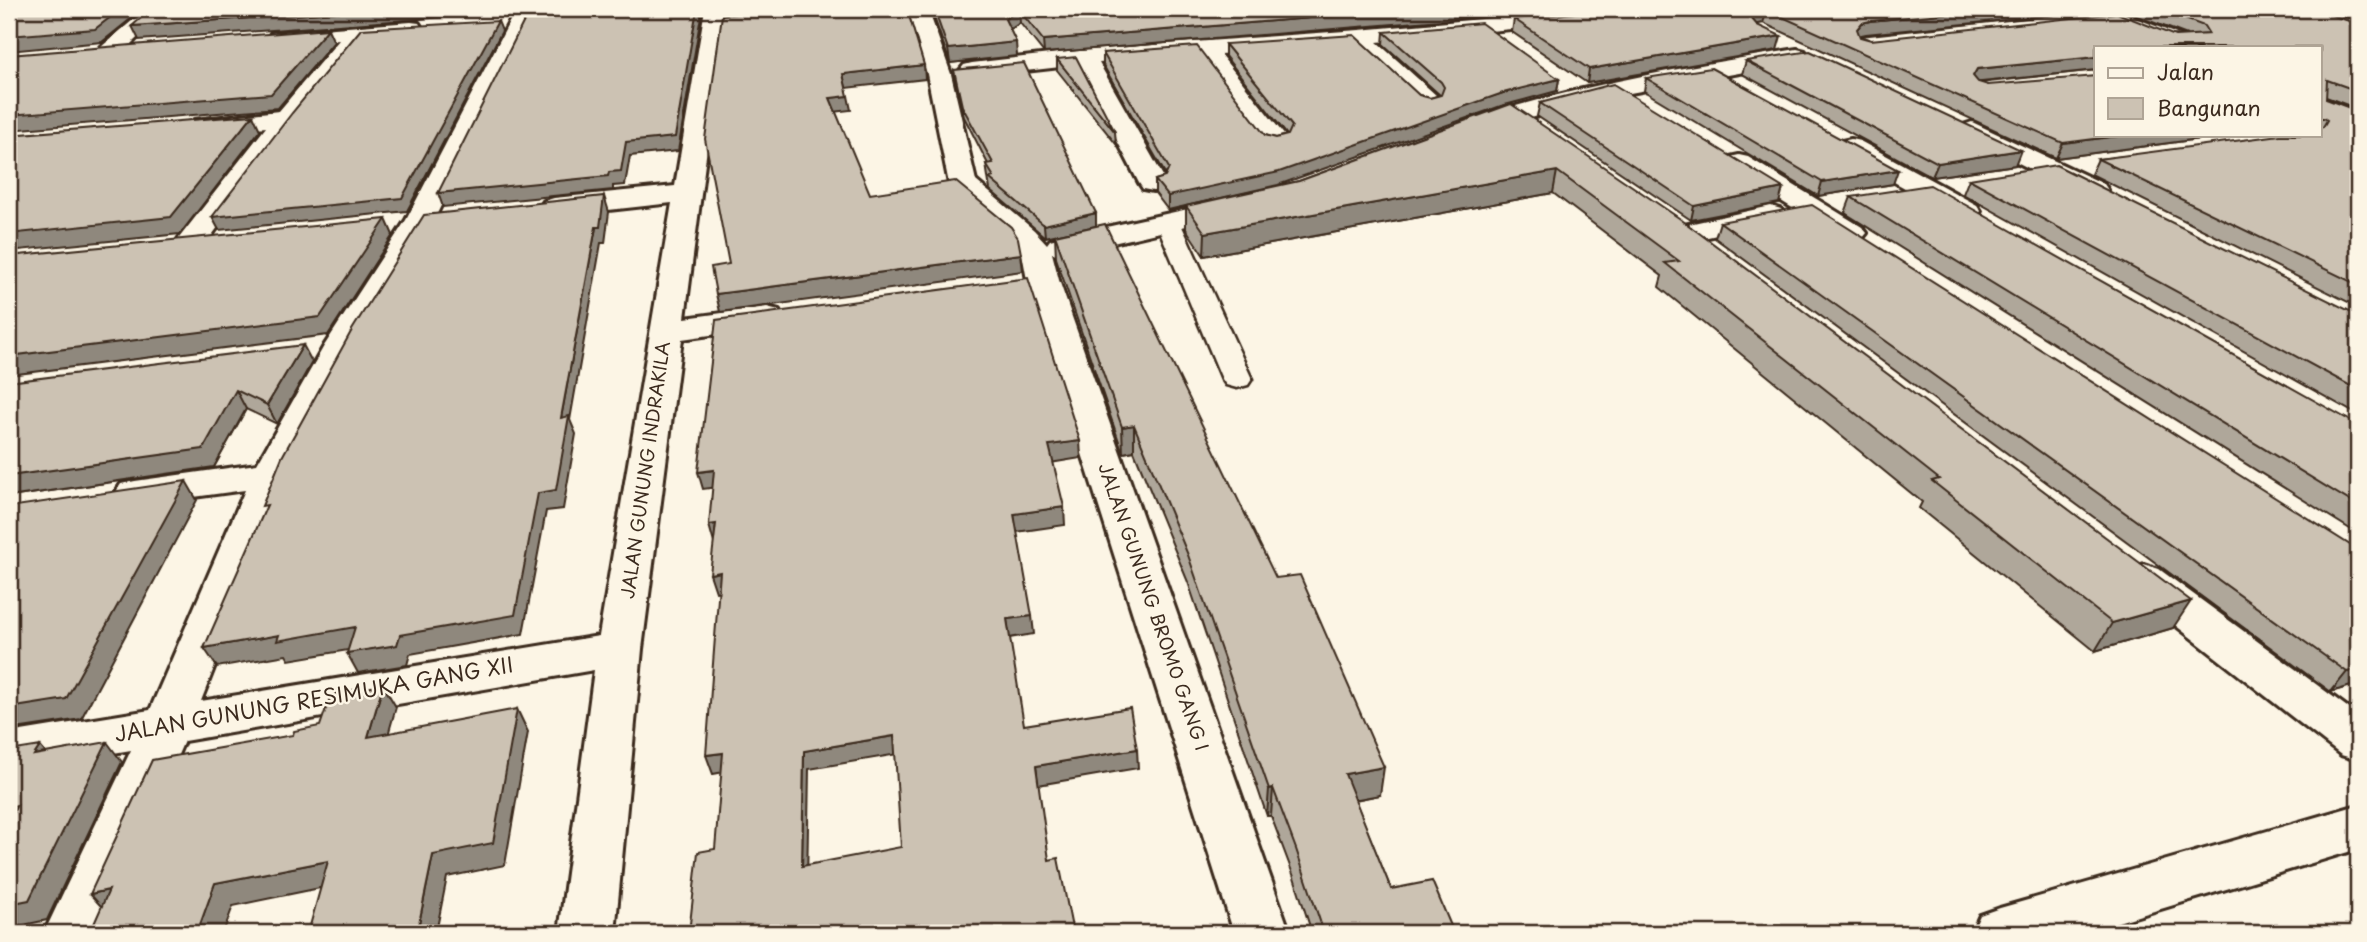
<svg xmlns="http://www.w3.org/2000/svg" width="2367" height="942" font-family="'Playpen Sans',sans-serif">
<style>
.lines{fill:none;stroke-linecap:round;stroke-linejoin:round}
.service-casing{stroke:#3b2a1e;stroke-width:5}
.minor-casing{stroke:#3b2a1e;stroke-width:6}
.service{fill:#fcf5e5;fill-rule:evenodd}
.minor{fill:#fcf5e5;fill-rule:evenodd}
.wall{fill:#afa79a;stroke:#3b2a1e;stroke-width:2}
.shaded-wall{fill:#8f887d;stroke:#3b2a1e;stroke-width:2}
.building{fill:#ccc2b3;stroke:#3b2a1e;stroke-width:2;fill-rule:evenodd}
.labels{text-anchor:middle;stroke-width:5;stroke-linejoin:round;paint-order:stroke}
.street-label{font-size:18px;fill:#3b2a1e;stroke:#fcf5e5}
.near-street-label{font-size:21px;fill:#3b2a1e;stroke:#fcf5e5}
</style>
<rect width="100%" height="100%" fill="#fcf5e5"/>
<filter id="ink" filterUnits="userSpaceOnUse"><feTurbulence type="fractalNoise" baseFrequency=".0143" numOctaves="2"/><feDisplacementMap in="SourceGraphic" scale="14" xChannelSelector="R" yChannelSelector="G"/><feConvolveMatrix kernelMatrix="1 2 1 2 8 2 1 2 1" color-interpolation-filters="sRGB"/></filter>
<g filter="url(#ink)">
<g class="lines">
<!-- service casing -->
<g class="service-casing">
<polygon id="service" points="1168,215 1177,217 1180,222 1252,379 1248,385 1237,388 1226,385 1222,379 1156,222 1159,217"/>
</g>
<!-- minor casing -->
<g class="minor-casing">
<g id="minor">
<polygon points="146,9 168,9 117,57 101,57 98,52 101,47"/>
<polygon points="516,9 536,9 434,220 358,346 290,474 201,701 599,636 672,203 554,216 544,213 540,207 544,201 554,198 675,186 705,9 725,9 685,318 767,307 779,310 783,317 779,324 767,327 682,339 642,649 615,933 559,933 594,670 184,741 100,933 44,933 131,750 9,771 9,733 150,710 245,490 135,505 121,502 115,493 121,484 135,481 257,464 324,346 406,220"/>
<polygon points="908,9 928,9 951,74 976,181 1034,230 1047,244 1050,240 1061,237 1238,198 1248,200 1252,206 1248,212 1238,214 1061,255 1052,253 1059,280 1290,933 1234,933 1027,280 1022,253 970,207 949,184 927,74"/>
<polygon points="1591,9 1665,9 1662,13 1655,15 1377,42 1437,96 1440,101 1437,106 1428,108 1419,106 1354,44 1220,54 1289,141 1285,146 1276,149 1267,146 1198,55 1099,63 1167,183 1163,189 1153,191 1143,189 1139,183 1078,65 972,77 964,75 960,70 964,65 972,63 1085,50 1359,30"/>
<polygon points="2084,9 2112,9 2197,42 2200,47 2170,47 2087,13"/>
<polygon points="411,22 419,23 422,28 419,33 364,38 295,123 201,250 190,253 179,250 175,244 179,238 266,127 203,133 194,130 190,125 194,120 279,111 339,40 279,45 271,43 268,38 271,33"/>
<path d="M 1797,49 L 1805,51 L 1808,56 L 1805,61 L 1592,100 L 1471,136 L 1462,133 L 1458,128 L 1462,123 C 1571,86 1683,67 1797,49 Z"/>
<polygon points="1972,122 2104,184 2108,190 2104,196 2094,198 2084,196 1963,135 1959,130 1963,125"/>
<polygon points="1851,139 1860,141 1977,205 1981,211 1977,217 1967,220 1957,217 1842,153 1838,147 1842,141"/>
<polygon points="1739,155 1748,157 1862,227 1867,233 1862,239 1852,242 1842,239 1730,169 1726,163 1730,157"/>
<polygon points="1771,206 1781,209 1785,215 1781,221 1685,242 1675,239 1670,233 1675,227"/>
<polygon points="2144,564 2159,569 2358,715 2358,760 2341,755 2129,589 2123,579 2129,569"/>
<polygon points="2358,805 2358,849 2082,933 1972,933 1980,915 2000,908"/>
</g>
</g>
<!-- service -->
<use href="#service" class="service"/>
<!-- minor -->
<use href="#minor" class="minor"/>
</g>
<!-- wall -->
<g class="wall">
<polygon points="537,9 562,9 538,10"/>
<polygon points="931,9 1605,9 1550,11 1044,53 1020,23 1010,29 1017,56 950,63"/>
<polygon points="1616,9 2084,9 2083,12 1860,36 1871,40 2187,35 2118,9 2313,9 2358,24 2358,109 2326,97 2326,99 2358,111 2358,307 2091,174 2098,159 2320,135 2320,47 2096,47 2096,70 1979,83 2096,135 2230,135 2056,158 1763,23 1756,24 1777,50 1587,83 1512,32 1514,19"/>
<polygon points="2321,9 2358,9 2358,21"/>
<polygon points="1384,32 1559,79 1557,91 1501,106 1168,210 1155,193 1155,180 1165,177 1166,175 1103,65 1103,53 1265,135 1276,138 1287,135 1225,56 1225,44 1419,95 1430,98 1440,95 1383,44"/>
<polygon points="1057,59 1115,132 1116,144 1057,70"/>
<polygon points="1746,61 2015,165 1932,177 1742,74"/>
<polygon points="954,70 1096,213 1096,226 1380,795 1355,800 1391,889 1454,933 1312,933 1294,877 1271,816 1267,816 1188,582 1134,451 1123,453 1056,258 1055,235 1045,237 990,190 986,164 988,164 964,117 955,81"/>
<polygon points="1646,78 1893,184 1818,196 1644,91"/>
<polygon points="1540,103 1779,203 1691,220 1537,116"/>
<polygon points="1511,104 2173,628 2095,651 1919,508 1922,502 1659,287 1662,276 1553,193 1204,256 1186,229 1186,206 1299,181"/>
<polygon points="1969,179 2358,315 2358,415 1963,194"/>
<polygon points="1851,197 2358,425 2358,534 1845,213"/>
<polygon points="1720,222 2358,550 2358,684 2331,692 1715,238"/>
<polygon points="312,362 277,424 246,409 214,467 9,497 9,382"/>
</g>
<!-- shaded-wall -->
<g class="shaded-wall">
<polygon points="121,9 143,9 102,42 9,51 9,36"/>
<polygon points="380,9 514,9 511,12 139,40 132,26"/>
<polygon points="697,9 699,9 701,16 678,151 630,156 625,185 613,186 613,190 443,207 438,193 609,172"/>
<polygon points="1421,9 1550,9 1550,11 1044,53 1043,40"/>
<polygon points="1992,9 2084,9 2083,12 1866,34 1857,36 1857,29 1862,23 1870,21"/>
<polygon points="1019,10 1020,23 1006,32 1005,19"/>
<polygon points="1767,10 1763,23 1752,25 1755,12"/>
<polygon points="498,21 502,31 407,211 219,230 212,217"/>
<polygon points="328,29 334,42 278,108 9,130 9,115"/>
<polygon points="1781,36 1777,50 1587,83 1589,69"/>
<polygon points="1016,42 1017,56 950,63 948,49"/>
<polygon points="2096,57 2096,70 1972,83 1973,76 1977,69"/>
<polygon points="924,65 925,79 846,88 843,74"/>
<polygon points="1559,79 1557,91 1501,106 1278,185 1168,210 1168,196 1503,93"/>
<polygon points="848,96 851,110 833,112 830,98"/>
<polygon points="253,115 260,130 180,234 9,251 9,234"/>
<polygon points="2126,135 2230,135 2056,158 2063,143"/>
<polygon points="2021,150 2015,165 1932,177 1938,163"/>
<polygon points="1898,170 1893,184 1818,196 1822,182"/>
<polygon points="1557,171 1553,193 1204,256 1205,233"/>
<polygon points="1783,188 1779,203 1691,220 1694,206"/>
<polygon points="604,196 609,212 605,243 601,243 570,420 576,434 563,509 546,511 523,634 410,654 407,665 358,673 347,653 400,635 538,493 561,418 596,227"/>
<polygon points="1096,213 1096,226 1045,237 1044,225"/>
<polygon points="386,219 393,235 328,335 9,375 9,356"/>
<polygon points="1021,254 1023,271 720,312 716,294"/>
<polygon points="303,345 312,362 277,424 267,405"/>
<polygon points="236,390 246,409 214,467 9,497 9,476"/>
<polygon points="1134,425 1134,451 1123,453 1122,427"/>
<polygon points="1080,441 1081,458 1050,463 1049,445"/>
<polygon points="714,470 719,487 703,489 698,472"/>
<polygon points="186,481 197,500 81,719 9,730 9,708"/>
<polygon points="1064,507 1065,525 1016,532 1014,514"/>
<polygon points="716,524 714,543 709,525"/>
<polygon points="720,572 726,591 716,592 710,574"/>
<polygon points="2191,601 2173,628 2095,651 2112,623"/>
<polygon points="1032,616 1034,634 1009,638 1007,619"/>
<polygon points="355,627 366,647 289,660 286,655 217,667 204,648 279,635"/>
<polygon points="2358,669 2358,684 2331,692 2347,672"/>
<polygon points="383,685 396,707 381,760 368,737"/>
<polygon points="517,709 528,732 505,865 447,877 436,933 417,933 433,855"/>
<polygon points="894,736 898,754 809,769 807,885 802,866 804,751"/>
<polygon points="107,742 122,762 47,920 9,928 9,904"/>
<polygon points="40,746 56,766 34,755"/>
<polygon points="1137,749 1138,768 1038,785 1036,766"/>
<polygon points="723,753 729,771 713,774 706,755"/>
<polygon points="1384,767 1380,795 1342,802 1345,774"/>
<polygon points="1273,788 1271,816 1267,816 1269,789"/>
<polygon points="17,805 9,830 9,807"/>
<polygon points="328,861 344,883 233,906 223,933 197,933 215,883"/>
<polygon points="109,890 110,916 90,894"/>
</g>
<!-- building -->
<g class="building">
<polygon points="9,9 121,9 95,29 9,36"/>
<polygon points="151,9 380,9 132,26"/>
<polygon points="636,9 697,9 675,137 626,142 621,171 609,172 608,176 438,193 526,17"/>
<polygon points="808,9 907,9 924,65 843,74 848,96 830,98 870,194 955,181 1011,227 1018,238 1021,254 716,294 711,267 729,264 705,139 722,15"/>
<polygon points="934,9 1421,9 1043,40 1019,10 1005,19 1016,42 948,49"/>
<polygon points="1616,9 1992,9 1870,21 1862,23 1857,29 1860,37 1871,40 2117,13 2175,36 2209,34 2204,26 2158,9 2313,9 2358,24 2358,91 2327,80 2326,99 2358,111 2358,285 2098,159 2280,135 2320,135 2320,128 2323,127 2327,120 2324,118 2320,118 2320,47 2096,47 2096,57 1977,69 1973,76 1978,82 1988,85 2096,76 2096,135 2126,135 2063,143 1767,10 1755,12 1752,19 1757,25 1781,36 1589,69 1514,19"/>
<polygon points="498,21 402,198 212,217 292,113 361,29"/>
<polygon points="1481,23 1559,79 1503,93 1279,172 1168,196 1155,180 1165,177 1169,168 1103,53 1197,46 1265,135 1276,138 1288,135 1292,126 1225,44 1354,35 1419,95 1430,98 1441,95 1444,87 1441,82 1384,32"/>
<polygon points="328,29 271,94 9,115 9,55"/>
<polygon points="1810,51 2021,150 1938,163 1746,61"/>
<polygon points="1076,57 1115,132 1057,59"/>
<polygon points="1024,63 1096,213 1044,225 989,178 994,177 986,164 993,163 962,106 954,70"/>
<polygon points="1711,68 1898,170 1822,182 1646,78"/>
<polygon points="1613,84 1783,188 1694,206 1540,103"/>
<polygon points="1511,104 1679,218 2191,601 2112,623 1932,481 1939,479 1665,263 1679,261 1557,171 1205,233 1186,206 1299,181"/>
<polygon points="253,115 171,217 9,234 9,135"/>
<polygon points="2056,165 2358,315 2358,390 1969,179"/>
<polygon points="1930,185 2358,425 2358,506 1851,197"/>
<polygon points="604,196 600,227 596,227 561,418 569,416 556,490 538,493 515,615 400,635 397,645 347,653 355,627 277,641 279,635 204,648 267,505 262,506 282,457 352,330 424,215"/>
<polygon points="1812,205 2358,550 2358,669 2347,672 1720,222"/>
<polygon points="386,219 320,317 9,356 9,256"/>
<polygon points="1105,224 1276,578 1300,575 1384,767 1345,774 1391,889 1432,881 1454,933 1324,933 1296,849 1273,788 1269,789 1188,555 1134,425 1122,427 1055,235"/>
<path d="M 1028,278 L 1080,441 L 1049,445 L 1064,507 L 1014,514 L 1032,616 L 1007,619 L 1024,725 L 1130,708 L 1137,749 L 1036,766 L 1049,860 L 1058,858 L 1073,933 L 689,933 L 698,852 L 715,849 L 723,753 L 706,755 L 720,572 L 710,574 L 716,524 L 709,525 L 714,470 L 698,472 L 716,320 ZM 894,736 L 901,847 L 802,866 L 804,751 Z"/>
<polygon points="303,345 267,405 236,390 203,449 9,476 9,382"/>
<polygon points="186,481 66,699 9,708 9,507"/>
<polygon points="383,685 368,737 517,709 493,843 433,855 417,933 308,933 328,861 215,883 197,933 90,933 109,890 90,894 152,760 293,735 294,731 320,726 331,694"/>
<polygon points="107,742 29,900 9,904 9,821 17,805 9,807 9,751 40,746 34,755"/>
</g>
</g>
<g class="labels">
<!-- street labels -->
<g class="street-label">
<text transform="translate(646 470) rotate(-82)" y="6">JALAN GUNUNG INDRAKILA</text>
<text transform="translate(1153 607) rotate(71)" y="6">JALAN GUNUNG BROMO GANG I</text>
</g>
<!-- near-street labels -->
<g class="near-street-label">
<text transform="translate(314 700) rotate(-10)" y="7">JALAN GUNUNG RESIMUKA GANG XII</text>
</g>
</g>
<!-- margin -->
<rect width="2367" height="942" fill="none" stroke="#fcf5e5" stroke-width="35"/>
<rect x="18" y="18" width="2332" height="907" fill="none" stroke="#3b2a1e" stroke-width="2.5" filter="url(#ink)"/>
<!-- legend -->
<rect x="2094" y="46" width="228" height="91" fill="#fcf5e5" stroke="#afa495" stroke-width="2"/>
<rect x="2108" y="68" width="35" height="10" fill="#fcf5e5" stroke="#afa495" stroke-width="2"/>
<text x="2157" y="80" font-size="21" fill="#3b2a1e">Jalan</text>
<rect x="2108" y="98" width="35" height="21" fill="#ccc2b3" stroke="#afa495" stroke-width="2"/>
<text x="2157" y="116" font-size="21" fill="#3b2a1e">Bangunan</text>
</svg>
